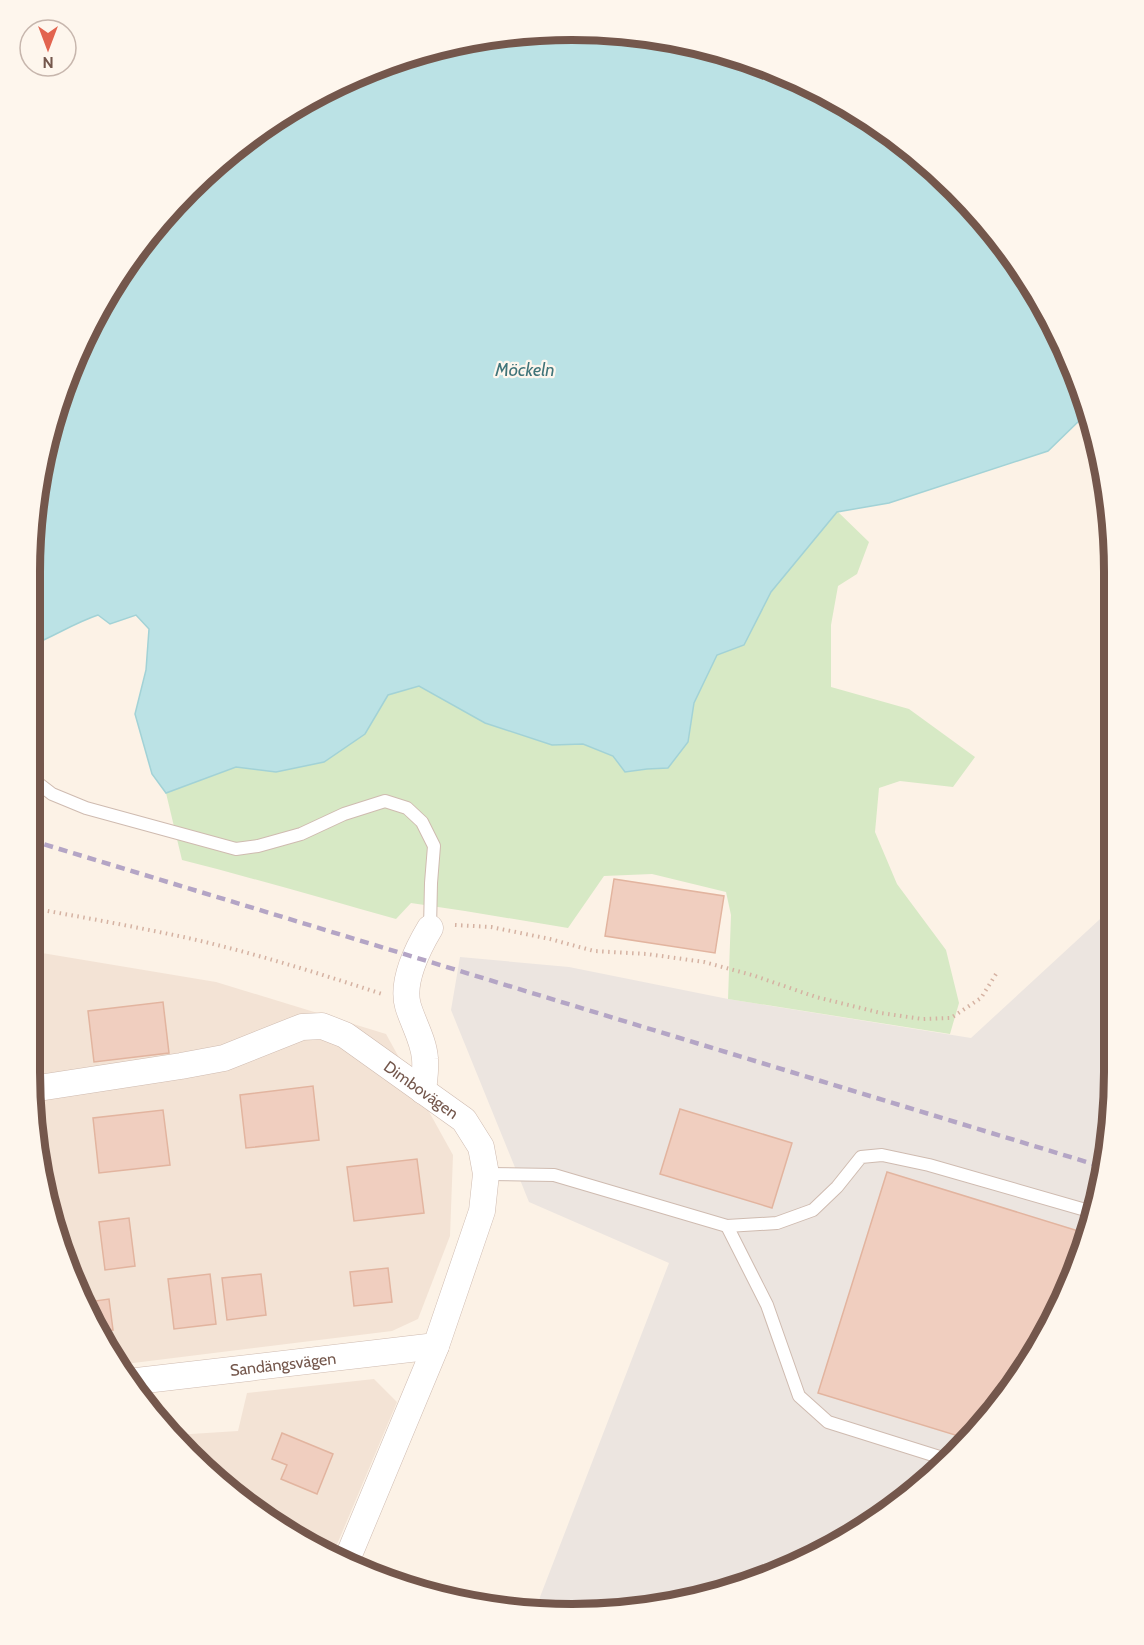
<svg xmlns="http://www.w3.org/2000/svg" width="1144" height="1645" font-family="Cabin,sans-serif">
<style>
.residential{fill:#f3e3d5}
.industrial{fill:#ece5e0}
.green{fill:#d7e9c5}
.water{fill:#bbe2e5;stroke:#a2d2d6;stroke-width:1.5}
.building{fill:#f0cebf;stroke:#e2b49f;stroke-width:1.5}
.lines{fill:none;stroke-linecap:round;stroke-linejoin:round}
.lane-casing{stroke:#cfbbb0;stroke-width:14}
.street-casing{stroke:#cfbbb0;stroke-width:27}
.path{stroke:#d5b2a2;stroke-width:4;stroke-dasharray:1.5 4.5;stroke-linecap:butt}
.lane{stroke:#fff;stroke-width:12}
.street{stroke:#fff;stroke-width:26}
.rail{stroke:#b4a5c5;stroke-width:4.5;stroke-dasharray:9 6;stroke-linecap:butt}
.labels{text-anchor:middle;stroke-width:4.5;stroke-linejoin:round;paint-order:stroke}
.street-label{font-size:16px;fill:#74574c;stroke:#fef6ed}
.water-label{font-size:18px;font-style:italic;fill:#407479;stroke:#fef6ed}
.rim{fill:none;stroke:#74574c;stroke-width:8}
</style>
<rect width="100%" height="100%" fill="#fcf2e6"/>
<!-- residential -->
<g class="residential">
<polygon points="30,951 216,982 386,1034 453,1155 450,1236 418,1319 392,1331 117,1365 49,1214 30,1073"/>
<polygon points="374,1379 397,1402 333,1554 215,1481 175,1435 238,1431 247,1393"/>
</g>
<!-- industrial -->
<polygon class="industrial" points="1112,908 1113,1108 1096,1213 1058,1312 1002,1403 930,1480 811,1559 643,1610 535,1610 669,1263 529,1202 451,1010 460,957 569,967 728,999 971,1038"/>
<!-- green -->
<path class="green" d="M 837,511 L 869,542 L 857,574 L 838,586 L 831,625 L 831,687 L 909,709 L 975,757 L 953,787 L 900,781 L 879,788 L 875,832 L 897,884 L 946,950 L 959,1003 L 950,1034 L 728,999 L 731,915 L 726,892 L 652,874 L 604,876 L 568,928 L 465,911 L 411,903 L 396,919 C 324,899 253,878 182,860 L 166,793 L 236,767 L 276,772 L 365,734 L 388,695 L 419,685 L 485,723 L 552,745 L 583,744 L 613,756 L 625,772 L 647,769 L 668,768 L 688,742 L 694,703 L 717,655 L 744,645 L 771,592 Z"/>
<!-- water -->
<path class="water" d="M 607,31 L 712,48 L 811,86 L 902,142 L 979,214 L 1058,333 L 1084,416 L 1048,451 L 889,503 L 837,512 L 771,592 L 744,645 L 717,655 L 694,703 L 688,742 L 668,768 L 647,769 L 625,772 L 613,756 L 583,744 L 552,745 L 485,723 L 419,686 L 388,695 L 365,734 L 324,762 L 276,772 L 236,767 L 166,793 L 152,774 L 135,714 L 146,670 L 149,629 L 136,615 L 110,624 L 98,615 C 74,623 53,637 30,646 L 30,572 L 40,466 L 102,301 L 214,165 L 301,103 L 397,59 L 501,35 Z"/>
<!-- building -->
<g class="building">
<polygon points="614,879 724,896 715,953 605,936"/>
<polygon points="35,979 41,1029 30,1030 30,980"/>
<polygon points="163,1002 169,1053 94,1062 88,1011"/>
<polygon points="313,1086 319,1140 246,1148 240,1095"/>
<polygon points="680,1109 792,1143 772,1208 660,1174"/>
<polygon points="163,1110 170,1165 99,1173 93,1118"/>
<polygon points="417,1159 424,1213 354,1221 347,1167"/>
<polygon points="887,1172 1088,1234 1058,1312 1002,1403 968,1439 818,1393"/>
<polygon points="129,1218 135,1266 105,1270 99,1222"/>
<polygon points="388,1268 392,1302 354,1306 350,1272"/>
<polygon points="210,1274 216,1324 174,1329 168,1279"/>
<polygon points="261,1274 266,1315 227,1320 222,1278"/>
<polygon points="109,1299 113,1330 102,1331 88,1302"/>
<polygon points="282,1433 333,1454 317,1494 281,1479 287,1465 272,1459"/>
</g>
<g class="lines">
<!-- lane casing -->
<g class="lane-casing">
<g id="lane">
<polyline points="30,777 52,794 86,808 236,849 258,846 301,834 344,814 385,801 407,808 422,822 434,846 431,883 430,928"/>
<polyline points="486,1174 554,1175 727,1226"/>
<polyline points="949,1460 828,1422 799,1396 767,1305 727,1226 777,1223 813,1210 837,1187 861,1157 882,1155 929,1165 1096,1213"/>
</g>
</g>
<!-- street casing -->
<g class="street-casing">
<g id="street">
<path id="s1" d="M 32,1089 L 181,1066 L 224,1058 L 302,1027 L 322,1026 L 345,1035 L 464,1120 L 481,1147 L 486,1174 L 482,1211 L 436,1346 L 346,1562"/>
<path d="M 423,1091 C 424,1081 426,1070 425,1059 C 424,1041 413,1023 408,1006 C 401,982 418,948 430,928"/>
<path id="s2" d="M 128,1382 L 436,1346"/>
</g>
</g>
<!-- path -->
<g class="path">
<path d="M 30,908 C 83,917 136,927 188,938 C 254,953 318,973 382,994"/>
<polyline points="455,925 491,927 550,939 594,951 647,954 704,962 752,975 816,997 881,1013 922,1019 951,1018 981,998 996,974"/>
</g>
<!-- lane -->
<use href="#lane" class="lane"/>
<!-- street -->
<use href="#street" class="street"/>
<!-- rail -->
<polyline class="rail" points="30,840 1103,1167"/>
</g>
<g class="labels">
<!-- street labels -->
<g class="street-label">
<text dy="6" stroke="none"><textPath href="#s1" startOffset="417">Dimbovägen</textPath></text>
<text dy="6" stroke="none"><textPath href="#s2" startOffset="156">Sandängsvägen</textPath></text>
</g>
<!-- water labels -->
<g class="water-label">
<text x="525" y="376">Möckeln</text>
</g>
</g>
<!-- crop -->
<path d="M0 0H1144V1645H0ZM572 40H572A532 532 0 0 1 1104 572V1072A532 532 0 0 1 572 1604H572A532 532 0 0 1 40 1072V572A532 532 0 0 1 572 40Z" fill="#fef6ed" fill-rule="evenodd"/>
<path class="rim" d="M572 40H572A532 532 0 0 1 1104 572V1072A532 532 0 0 1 572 1604H572A532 532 0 0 1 40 1072V572A532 532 0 0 1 572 40Z"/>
<!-- north arrow -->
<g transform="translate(48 48) rotate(180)"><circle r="28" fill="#fef6ed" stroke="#c7b6ad" stroke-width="1.5"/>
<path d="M0-4.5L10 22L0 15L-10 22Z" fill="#e2644f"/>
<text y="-9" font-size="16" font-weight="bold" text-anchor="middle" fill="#74574c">N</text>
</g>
</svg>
